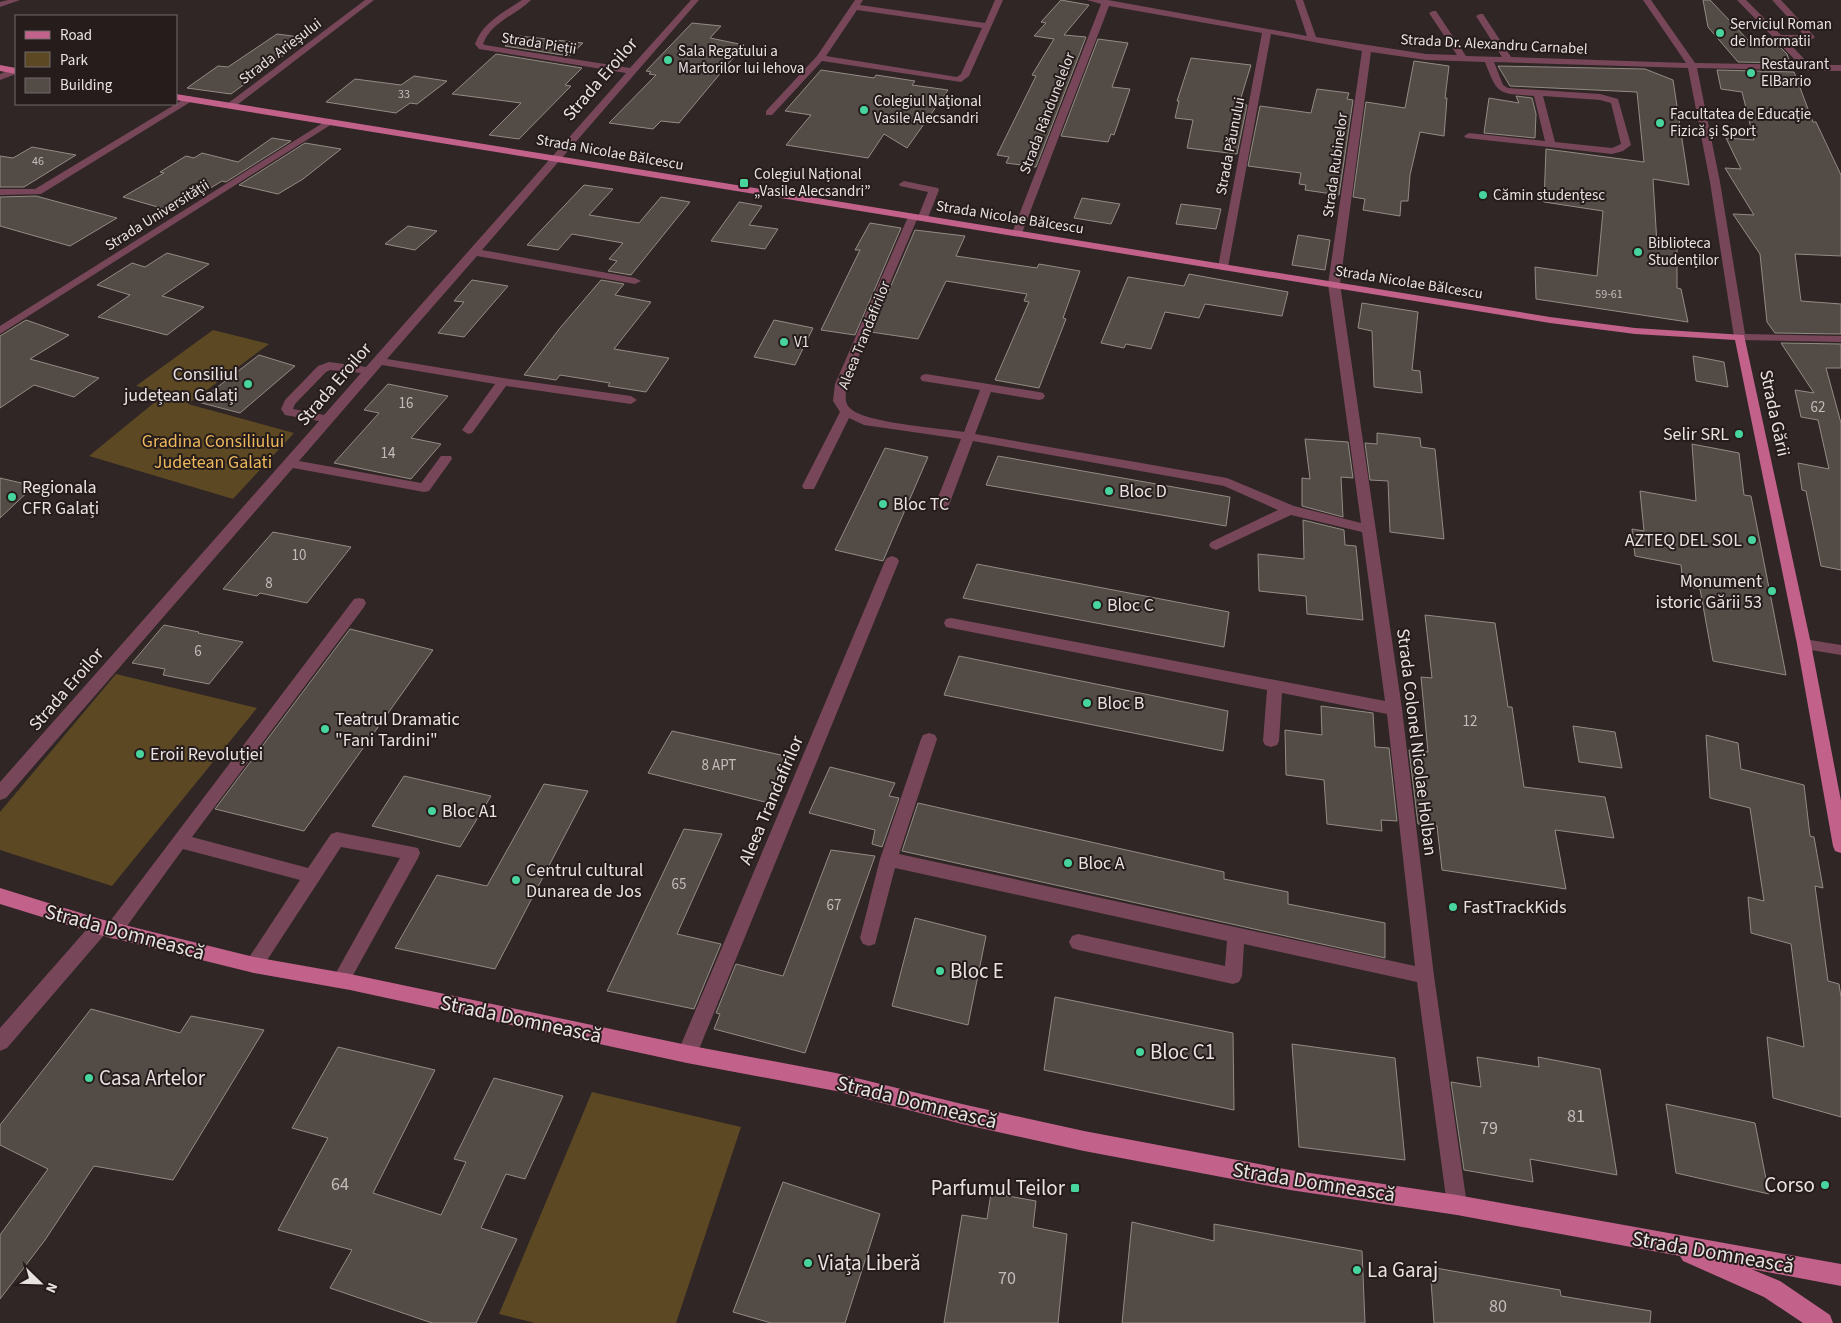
<svg xmlns="http://www.w3.org/2000/svg" width="1841" height="1323" font-family="'Source Sans 3',sans-serif">
<style>
.green{fill:#5d4824}
.building{fill:#534b46;stroke:#958b85}
.lines{fill:none;stroke-linecap:round;stroke-linejoin:round}
.minor{fill:#774759;fill-rule:evenodd}
.major{fill:#c2618a;fill-rule:evenodd}
.poi-dot{fill:#48d49d;stroke:#251c1b;stroke-width:2}
.labels{text-anchor:middle;stroke-width:4;stroke-linejoin:round;paint-order:stroke}
.far-number-label{font-size:12px;fill:#c4bcbb}
.far-poi-label{font-size:15px;fill:#e9e2e2;stroke:#251c1b;text-anchor:start}
.far-street-label{font-size:15px;fill:#e9e2e2;stroke:#251c1b}
.number-label{font-size:15px;fill:#c4bcbb}
.street-label{font-size:18px;fill:#e9e2e2;stroke:#251c1b}
.poi-label{font-size:18px;fill:#e9e2e2;stroke:#251c1b;text-anchor:start}
.park-label{font-size:18px;fill:#edb85c;stroke:#251c1b}
.near-number-label{font-size:18px;fill:#c4bcbb}
.near-street-label{font-size:21px;fill:#e9e2e2;stroke:#251c1b}
.near-poi-label{font-size:21px;fill:#e9e2e2;stroke:#251c1b;text-anchor:start}
</style>
<rect width="100%" height="100%" fill="#2f2625"/>
<!-- green -->
<g class="green">
<polygon points="213,330 269,344 188,404 294,433 233,499 89,456 166,393 136,386"/>
<polygon points="116,674 257,708 112,886 0,850 0,812"/>
<polygon points="592,1092 741,1127 676,1323 535,1323 499,1314"/>
</g>
<!-- building -->
<g class="building">
<polygon points="1061,0 1089,5 1064,35 1086,37 1036,167 1006,163 1009,157 997,155 1036,76 1032,75 1054,39 1034,36 1046,23 1041,22"/>
<polygon points="1703,0 1710,0 1748,40 1756,40 1759,44 1777,44 1787,54 1790,63 1738,62 1708,27"/>
<polygon points="692,23 721,26 710,38 744,45 679,123 661,121 653,129 609,123 656,75 649,74 651,72 646,71"/>
<polygon points="277,34 307,38 231,94 187,88 218,66 228,67"/>
<polygon points="519,36 583,43 569,56 505,46"/>
<polygon points="1098,39 1128,43 1112,87 1130,89 1114,135 1111,134 1108,142 1061,136"/>
<polygon points="496,54 582,68 565,85 571,86 519,139 489,135 521,103 452,94"/>
<polygon points="1191,58 1251,65 1239,104 1247,105 1237,154 1187,148 1193,120 1175,118 1179,101 1177,101"/>
<polygon points="1414,61 1449,66 1445,98 1447,98 1444,136 1420,132 1410,175 1408,201 1401,201 1400,216 1363,210 1365,199 1353,197 1366,102 1405,108"/>
<polygon points="1498,66 1645,69 1673,80 1689,185 1653,179 1657,244 1677,247 1677,288 1681,289 1688,322 1536,299 1535,267 1597,276 1603,211 1544,202 1546,149 1644,162 1637,92 1510,86"/>
<polygon points="821,70 874,78 876,75 915,81 912,85 948,90 907,148 884,134 868,158 786,145 811,115 785,111"/>
<polygon points="1717,70 1794,72 1813,122 1816,122 1841,175 1841,256 1795,254 1801,301 1841,304 1841,334 1775,333 1767,322 1760,254 1733,214 1754,215 1725,168 1741,169 1726,138 1754,140 1742,92 1721,89"/>
<polygon points="414,76 447,81 417,104 410,103 396,113 326,102 355,79 401,85"/>
<polygon points="1317,89 1349,93 1347,99 1353,100 1339,195 1305,190 1306,185 1299,184 1301,173 1248,166 1260,106 1311,113"/>
<polygon points="1516,96 1532,98 1536,114 1535,138 1484,133 1489,98 1519,103"/>
<polygon points="272,138 291,141 226,182 222,181 189,201 184,200 168,210 123,197 164,173 160,172 186,156 194,158 202,153 238,162"/>
<polygon points="305,143 341,149 303,179 278,194 239,185"/>
<polygon points="32,147 76,155 24,187 0,187 0,156 13,158"/>
<polygon points="584,185 613,189 589,215 639,223 661,197 690,202 631,275 608,271 617,261 609,259 623,243 572,234 558,250 527,245"/>
<polygon points="36,196 117,218 70,246 0,226 0,197"/>
<polygon points="1082,198 1120,204 1111,224 1074,218"/>
<polygon points="739,202 762,206 749,225 778,229 765,249 711,241"/>
<polygon points="1181,204 1221,209 1216,229 1176,224"/>
<polygon points="870,223 901,228 855,335 821,330 860,250 855,250"/>
<polygon points="408,226 437,231 415,250 385,244"/>
<polygon points="915,230 965,236 956,256 1037,268 1039,264 1080,271 1063,318 1066,319 1039,388 995,380 1029,302 1024,301 1027,294 946,281 918,339 871,332"/>
<polygon points="1298,235 1330,240 1325,270 1292,265"/>
<polygon points="167,253 209,264 162,296 204,307 167,335 98,317 130,295 97,285 132,263 145,267"/>
<polygon points="1189,274 1288,292 1282,316 1205,304 1199,318 1165,312 1151,349 1126,344 1124,348 1101,343 1128,277 1184,286"/>
<polygon points="472,280 508,286 464,337 438,333 464,302 454,301"/>
<polygon points="601,280 624,284 615,295 651,302 614,349 669,358 646,392 608,386 610,383 560,375 556,380 524,375 560,328"/>
<polygon points="1362,303 1418,312 1412,370 1420,371 1422,393 1374,387 1372,331 1358,328"/>
<polygon points="26,320 69,335 30,359 99,378 74,397 34,385 0,408 0,336"/>
<polygon points="774,320 813,328 795,365 754,357"/>
<polygon points="1781,343 1841,344 1841,368 1826,368 1841,423 1841,570 1821,566 1806,491 1802,490 1798,463 1829,469 1818,420 1801,417 1795,390 1814,393"/>
<polygon points="259,355 295,366 240,413 198,402"/>
<polygon points="1693,356 1724,362 1728,387 1696,381"/>
<polygon points="388,384 448,396 411,438 441,444 411,479 334,463 379,413 364,410"/>
<polygon points="1377,433 1420,438 1421,447 1435,449 1444,539 1390,532 1388,481 1370,480 1365,443 1377,444"/>
<polygon points="1305,439 1348,442 1353,478 1341,477 1343,517 1302,506 1302,478 1310,479"/>
<polygon points="1692,444 1739,453 1744,495 1751,496 1786,675 1713,661 1700,589 1683,586 1681,565 1635,556 1632,529 1644,531 1640,491 1696,501"/>
<polygon points="885,448 928,457 883,561 835,550"/>
<polygon points="998,456 1230,497 1226,526 986,485"/>
<polygon points="0,478 34,486 0,518"/>
<polygon points="1303,520 1344,530 1345,545 1356,546 1363,620 1307,614 1306,596 1259,591 1258,554 1304,559"/>
<polygon points="273,532 351,547 307,603 260,593 257,596 223,589"/>
<polygon points="977,564 1229,612 1224,647 963,598"/>
<polygon points="1425,615 1495,623 1508,707 1512,707 1524,787 1605,797 1614,838 1555,830 1566,889 1442,870 1437,826 1418,824 1409,750 1428,752 1421,677 1432,678"/>
<polygon points="164,625 199,632 198,633 243,642 209,684 163,675 165,669 132,663"/>
<polygon points="350,629 433,650 304,831 215,809"/>
<polygon points="959,656 1228,711 1223,751 944,695"/>
<polygon points="1321,706 1373,713 1375,747 1389,748 1397,821 1381,820 1382,831 1327,824 1324,780 1286,775 1285,730 1322,735"/>
<polygon points="1573,726 1615,732 1622,768 1579,762"/>
<polygon points="672,731 790,757 769,803 648,773"/>
<polygon points="1706,735 1738,743 1741,769 1804,785 1810,836 1814,837 1823,888 1815,886 1828,981 1839,984 1841,997 1841,1117 1773,1098 1767,1037 1804,1047 1791,944 1751,933 1748,897 1764,901 1750,808 1710,798"/>
<polygon points="830,767 895,783 889,796 899,798 882,847 872,844 875,830 809,813"/>
<polygon points="404,776 491,796 460,847 372,826"/>
<polygon points="544,784 588,791 495,969 395,948 437,875 487,886"/>
<polygon points="918,803 1224,872 1224,879 1288,892 1288,904 1385,923 1385,958 902,851"/>
<polygon points="684,829 722,834 677,934 721,944 694,1009 607,991"/>
<polygon points="831,850 875,856 805,1053 714,1029 720,1014 716,1013 736,964 783,976"/>
<polygon points="915,918 986,936 968,1025 892,1006"/>
<polygon points="1055,997 1233,1033 1234,1110 1044,1070"/>
<polygon points="91,1009 180,1033 191,1016 264,1030 173,1180 94,1166 45,1240 0,1299 0,1235 48,1169 0,1145 0,1125"/>
<polygon points="1292,1044 1395,1058 1405,1160 1299,1147"/>
<polygon points="338,1047 435,1070 373,1193 441,1215 466,1162 454,1159 494,1078 563,1096 525,1179 506,1174 481,1228 517,1239 476,1323 432,1323 330,1288 352,1250 278,1230 328,1138 292,1128"/>
<polygon points="1477,1057 1539,1067 1538,1057 1600,1069 1617,1175 1530,1159 1533,1182 1464,1170 1451,1082 1481,1087"/>
<polygon points="1666,1104 1755,1123 1769,1194 1676,1173"/>
<polygon points="783,1182 880,1214 845,1323 771,1323 733,1312"/>
<polygon points="991,1193 1036,1201 1033,1227 1067,1234 1058,1323 944,1323 962,1215 987,1219"/>
<polygon points="1132,1222 1214,1241 1214,1224 1362,1251 1365,1323 1122,1323"/>
<polygon points="1430,1267 1560,1290 1561,1296 1651,1311 1650,1323 1434,1323"/>
</g>
<g class="lines">
<!-- minor -->
<g class="minor">
<polygon points="8,0 20,0 0,7 0,2"/>
<polygon points="365,0 374,0 233,108 227,108 227,104"/>
<path d="M 522,0 L 531,0 C 516,15 491,22 483,44 L 485,45 L 630,68 L 691,0 L 699,0 L 482,250 L 635,278 L 641,281 L 635,284 L 477,256 L 387,359 L 503,378 L 631,396 L 637,400 L 631,404 L 506,386 L 472,433 L 468,434 L 462,430 L 495,384 L 382,365 L 299,461 L 421,483 L 441,456 L 451,456 L 452,459 L 429,491 L 424,492 L 293,468 L 6,798 L 0,800 L 0,782 L 319,421 L 285,415 L 281,409 L 285,400 L 318,366 L 329,362 L 366,367 L 626,73 L 479,49 L 475,44 C 482,23 504,12 522,0 ZM 330,370 L 361,373 L 324,415 L 293,409 L 295,404 L 326,372 Z"/>
<path d="M 855,0 L 863,0 L 860,5 L 985,23 L 995,0 L 1003,0 L 969,76 L 961,82 L 822,61 L 772,115 L 766,115 L 766,111 L 817,56 ZM 857,10 L 982,28 L 961,74 L 957,77 L 826,56 Z"/>
<path d="M 1087,0 L 1108,0 L 1307,36 L 1295,0 L 1303,0 L 1316,37 L 1426,54 L 1457,55 L 1429,13 L 1433,11 L 1436,11 L 1466,56 L 1502,57 L 1476,16 L 1480,14 L 1483,14 L 1511,57 L 1686,63 L 1643,0 L 1651,0 L 1695,63 L 1800,65 L 1737,0 L 1746,0 L 1781,35 L 1804,35 L 1772,0 L 1781,0 L 1815,37 L 1811,40 L 1786,40 L 1810,65 L 1841,65 L 1841,71 L 1697,68 L 1720,182 L 1745,334 L 1841,336 L 1841,342 L 1740,340 L 1734,337 L 1710,182 L 1688,68 L 1494,62 L 1503,85 L 1508,88 L 1600,94 L 1618,99 L 1631,145 L 1623,151 L 1612,154 L 1466,138 L 1464,136 L 1469,133 L 1545,141 L 1534,96 C 1498,93 1498,96 1485,62 L 1426,60 L 1371,52 L 1340,284 L 1402,709 L 1434,976 L 1467,1205 L 1464,1212 L 1457,1215 L 1450,1212 L 1447,1205 L 1417,982 L 1244,944 L 1242,976 L 1239,982 L 1233,984 L 1078,950 L 1072,948 L 1069,942 L 1072,936 L 1078,934 L 1225,966 L 1227,941 L 895,868 L 875,944 L 869,946 L 863,944 L 860,938 L 880,859 L 921,739 L 923,735 L 929,733 L 935,735 L 937,739 L 899,854 L 1415,966 L 1387,714 L 1282,693 L 1279,741 L 1277,745 L 1271,747 L 1265,745 L 1263,741 L 1267,690 L 951,628 L 946,627 L 944,623 L 946,619 L 951,618 L 1385,701 L 1362,532 L 1291,515 L 1216,550 L 1211,548 L 1209,545 L 1211,542 L 1278,510 L 1224,486 L 973,441 L 949,505 L 947,508 L 937,508 L 935,505 L 961,439 L 864,425 L 849,418 L 814,489 L 804,489 L 802,486 L 840,412 L 833,401 L 835,384 L 908,217 L 913,214 L 918,217 L 928,192 L 900,186 L 899,184 L 904,181 L 938,188 L 939,190 L 927,220 L 919,220 L 918,217 L 847,384 C 846,393 843,403 851,409 C 866,423 940,428 964,432 L 980,390 L 922,381 L 920,378 L 922,375 L 926,374 L 1039,392 L 1043,393 L 1045,396 L 1043,399 L 1039,400 L 991,392 L 975,434 L 1227,478 L 1294,506 L 1361,523 L 1328,284 L 1362,51 L 1271,34 L 1228,267 L 1223,270 L 1218,267 L 1262,33 L 1109,6 L 1022,233 L 1021,235 L 1013,235 L 1012,233 L 1101,4 ZM 1543,96 L 1600,100 L 1611,103 L 1621,144 L 1612,148 L 1555,142 Z"/>
<polygon points="12,69 16,69 16,74 0,80 0,74"/>
<polygon points="189,96 192,97 192,101 41,194 0,195 0,189 35,189"/>
<polygon points="329,119 332,120 332,124 0,334 0,326"/>
<polygon points="892,556 897,558 899,561 697,1054 694,1060 687,1063 680,1060 677,1054 885,561 887,558"/>
<polygon points="359,598 364,599 366,603 364,607 192,837 308,868 331,834 337,832 418,848 420,853 418,858 347,986 341,988 335,986 332,980 400,858 341,847 260,971 254,973 248,971 245,965 248,959 300,880 183,849 119,937 113,939 107,937 105,934 7,1048 0,1051 0,1028 94,921 100,919 106,921 108,924 354,599"/>
<polygon points="1804,639 1841,645 1841,655 1799,648 1797,644 1799,640"/>
</g>
<!-- major -->
<g class="major">
<polygon points="0,65 16,68 16,74 0,71"/>
<polygon points="176,94 1550,317 1635,328 1744,335 1811,644 1841,801 1841,853 1835,851 1833,846 1797,644 1735,340 1635,334 1550,323 176,100"/>
<polygon points="0,888 100,919 254,957 350,974 687,1045 836,1073 962,1104 1084,1131 1290,1170 1457,1195 1841,1264 1841,1286 1751,1269 1780,1281 1830,1315 1833,1323 1803,1323 1764,1297 1683,1261 1680,1256 1457,1215 1290,1190 1084,1151 962,1124 836,1091 687,1063 350,990 254,973 100,935 0,904"/>
</g>
</g>
<!-- markers -->
<g class="poi-dot">
<circle cx="1720" cy="33" r="5"/>
<circle cx="668" cy="60" r="5"/>
<circle cx="1751" cy="73" r="5"/>
<circle cx="864" cy="110" r="5"/>
<circle cx="1660" cy="123" r="5"/>
<rect x="739" y="178" width="10" height="10" rx="2.5"/>
<circle cx="1483" cy="195" r="5"/>
<circle cx="1638" cy="252" r="5"/>
<circle cx="784" cy="342" r="5"/>
<circle cx="248" cy="384" r="5"/>
<circle cx="1739" cy="434" r="5"/>
<circle cx="1109" cy="491" r="5"/>
<circle cx="12" cy="497" r="5"/>
<circle cx="883" cy="504" r="5"/>
<circle cx="1752" cy="540" r="5"/>
<circle cx="1772" cy="591" r="5"/>
<circle cx="1097" cy="605" r="5"/>
<circle cx="1087" cy="703" r="5"/>
<circle cx="325" cy="729" r="5"/>
<circle cx="140" cy="754" r="5"/>
<circle cx="432" cy="811" r="5"/>
<circle cx="1068" cy="863" r="5"/>
<circle cx="516" cy="880" r="5"/>
<circle cx="1453" cy="907" r="5"/>
<circle cx="940" cy="971" r="5"/>
<circle cx="1140" cy="1052" r="5"/>
<circle cx="89" cy="1078" r="5"/>
<circle cx="1825" cy="1185" r="5"/>
<rect x="1070" y="1183" width="10" height="10" rx="2.5"/>
<circle cx="808" cy="1263" r="5"/>
<circle cx="1357" cy="1270" r="5"/>
</g>
<g class="labels">
<!-- far-number labels -->
<g class="far-number-label">
<text x="404" y="98">33</text>
<text x="38" y="165">46</text>
<text x="1609" y="298">59-61</text>
</g>
<!-- far-poi labels -->
<g class="far-poi-label">
<text x="1730" y="29">Serviciul Roman<tspan x="1730" dy="17">de Informatii</tspan></text>
<text x="678" y="56">Sala Regatului a<tspan x="678" dy="17">Martorilor lui Iehova</tspan></text>
<text x="1761" y="69">Restaurant<tspan x="1761" dy="17">ElBarrio</tspan></text>
<text x="874" y="106">Colegiul Național<tspan x="874" dy="17">Vasile Alecsandri</tspan></text>
<text x="1670" y="119">Facultatea de Educație<tspan x="1670" dy="17">Fizică și Sport</tspan></text>
<text x="754" y="179">Colegiul Național<tspan x="754" dy="17">„Vasile Alecsandri”</tspan></text>
<text x="1493" y="200">Cămin studențesc</text>
<text x="1648" y="248">Biblioteca<tspan x="1648" dy="17">Studenților</tspan></text>
<text x="794" y="347">V1</text>
</g>
<!-- far-street labels -->
<g class="far-street-label">
<text transform="translate(539 43) rotate(9)" y="5">Strada Pieții</text>
<text transform="translate(1494 44) rotate(3)" y="5">Strada Dr. Alexandru Carnabel</text>
<text transform="translate(280 51) rotate(-37)" y="5">Strada Arieșului</text>
<text transform="translate(1047 113) rotate(-69)" y="5">Strada Rândunelelor</text>
<text transform="translate(1230 146) rotate(-79)" y="5">Strada Păunului</text>
<text transform="translate(610 152) rotate(10)" y="5">Strada Nicolae Bălcescu</text>
<text transform="translate(1335 165) rotate(-82)" y="5">Strada Rubinelor</text>
<text transform="translate(157 215) rotate(-32)" y="5">Strada Universității</text>
<text transform="translate(1010 217) rotate(9)" y="5">Strada Nicolae Bălcescu</text>
<text transform="translate(1409 282) rotate(9)" y="5">Strada Nicolae Bălcescu</text>
<text transform="translate(864 335) rotate(-68)" y="5">Aleea Trandafirilor</text>
</g>
<!-- number labels -->
<g class="number-label">
<text x="406" y="408">16</text>
<text x="1818" y="412">62</text>
<text x="388" y="458">14</text>
<text x="299" y="560">10</text>
<text x="269" y="588">8</text>
<text x="198" y="656">6</text>
<text x="1470" y="726">12</text>
<text x="719" y="770">8 APT</text>
<text x="679" y="889">65</text>
<text x="834" y="910">67</text>
</g>
<!-- street labels -->
<g class="street-label">
<text transform="translate(600 79) rotate(-49)" y="6">Strada Eroilor</text>
<text transform="translate(334 384) rotate(-49)" y="6">Strada Eroilor</text>
<text transform="translate(1775 413) rotate(78)" y="6">Strada Gării</text>
<text transform="translate(66 689) rotate(-49)" y="6">Strada Eroilor</text>
<text transform="translate(1417 742) rotate(83)" y="6">Strada Colonel Nicolae Holban</text>
<text transform="translate(771 800) rotate(-67)" y="6">Aleea Trandafirilor</text>
</g>
<!-- poi labels -->
<g class="poi-label">
<text x="238" y="380" text-anchor="end">Consiliul<tspan x="238" dy="21">județean Galați</tspan></text>
<text x="1729" y="440" text-anchor="end">Selir SRL</text>
<text x="22" y="493">Regionala<tspan x="22" dy="21">CFR Galați</tspan></text>
<text x="1119" y="497">Bloc D</text>
<text x="893" y="510">Bloc TC</text>
<text x="1742" y="546" text-anchor="end">AZTEQ DEL SOL</text>
<text x="1762" y="587" text-anchor="end">Monument<tspan x="1762" dy="21">istoric Gării 53</tspan></text>
<text x="1107" y="611">Bloc C</text>
<text x="1097" y="709">Bloc B</text>
<text x="335" y="725">Teatrul Dramatic<tspan x="335" dy="21">"Fani Tardini"</tspan></text>
<text x="150" y="760">Eroii Revoluției</text>
<text x="442" y="817">Bloc A1</text>
<text x="1078" y="869">Bloc A</text>
<text x="526" y="876">Centrul cultural<tspan x="526" dy="21">Dunarea de Jos</tspan></text>
<text x="1463" y="913">FastTrackKids</text>
</g>
<!-- park labels -->
<g class="park-label">
<text x="213" y="447">Gradina Consiliului<tspan x="213" dy="21">Judetean Galati</tspan></text>
</g>
<!-- near-number labels -->
<g class="near-number-label">
<text x="1576" y="1122">81</text>
<text x="1489" y="1134">79</text>
<text x="340" y="1190">64</text>
<text x="1007" y="1284">70</text>
<text x="1498" y="1312">80</text>
</g>
<!-- near-street labels -->
<g class="near-street-label">
<text transform="translate(125 932) rotate(15)" y="7">Strada Domnească</text>
<text transform="translate(521 1019) rotate(12)" y="7">Strada Domnească</text>
<text transform="translate(917 1102) rotate(14)" y="7">Strada Domnească</text>
<text transform="translate(1314 1182) rotate(9)" y="7">Strada Domnească</text>
<text transform="translate(1713 1252) rotate(10)" y="7">Strada Domnească</text>
</g>
<!-- near-poi labels -->
<g class="near-poi-label">
<text x="950" y="978">Bloc E</text>
<text x="1150" y="1059">Bloc C1</text>
<text x="99" y="1085">Casa Artelor</text>
<text x="1815" y="1192" text-anchor="end">Corso</text>
<text x="1065" y="1195" text-anchor="end">Parfumul Teilor</text>
<text x="818" y="1270">Viața Liberă</text>
<text x="1367" y="1277">La Garaj</text>
</g>
</g>
<!-- legend -->
<rect x="15" y="15" width="162" height="90" fill="#251c1b" stroke="#736b6b"/>
<rect x="25" y="31" width="25" height="8" fill="#c2618a" stroke="#736b6b"/>
<text x="60" y="40" font-size="15" fill="#e9e2e2">Road</text>
<rect x="25" y="52" width="25" height="15" fill="#5d4824" stroke="#736b6b"/>
<text x="60" y="65" font-size="15" fill="#e9e2e2">Park</text>
<rect x="25" y="78" width="25" height="15" fill="#534b46" stroke="#736b6b"/>
<text x="60" y="90" font-size="15" fill="#e9e2e2">Building</text>
<!-- north arrow -->
<g transform="translate(40 1283) rotate(113)" stroke="#251c1b" stroke-width="4" paint-order="stroke">
<path d="M0-4L9 19L0 12L-9 19Z" fill="#e9e2e2"/>
<text y="-8" font-size="14" font-weight="bold" text-anchor="middle" fill="#e9e2e2">N</text>
</g>
</svg>
